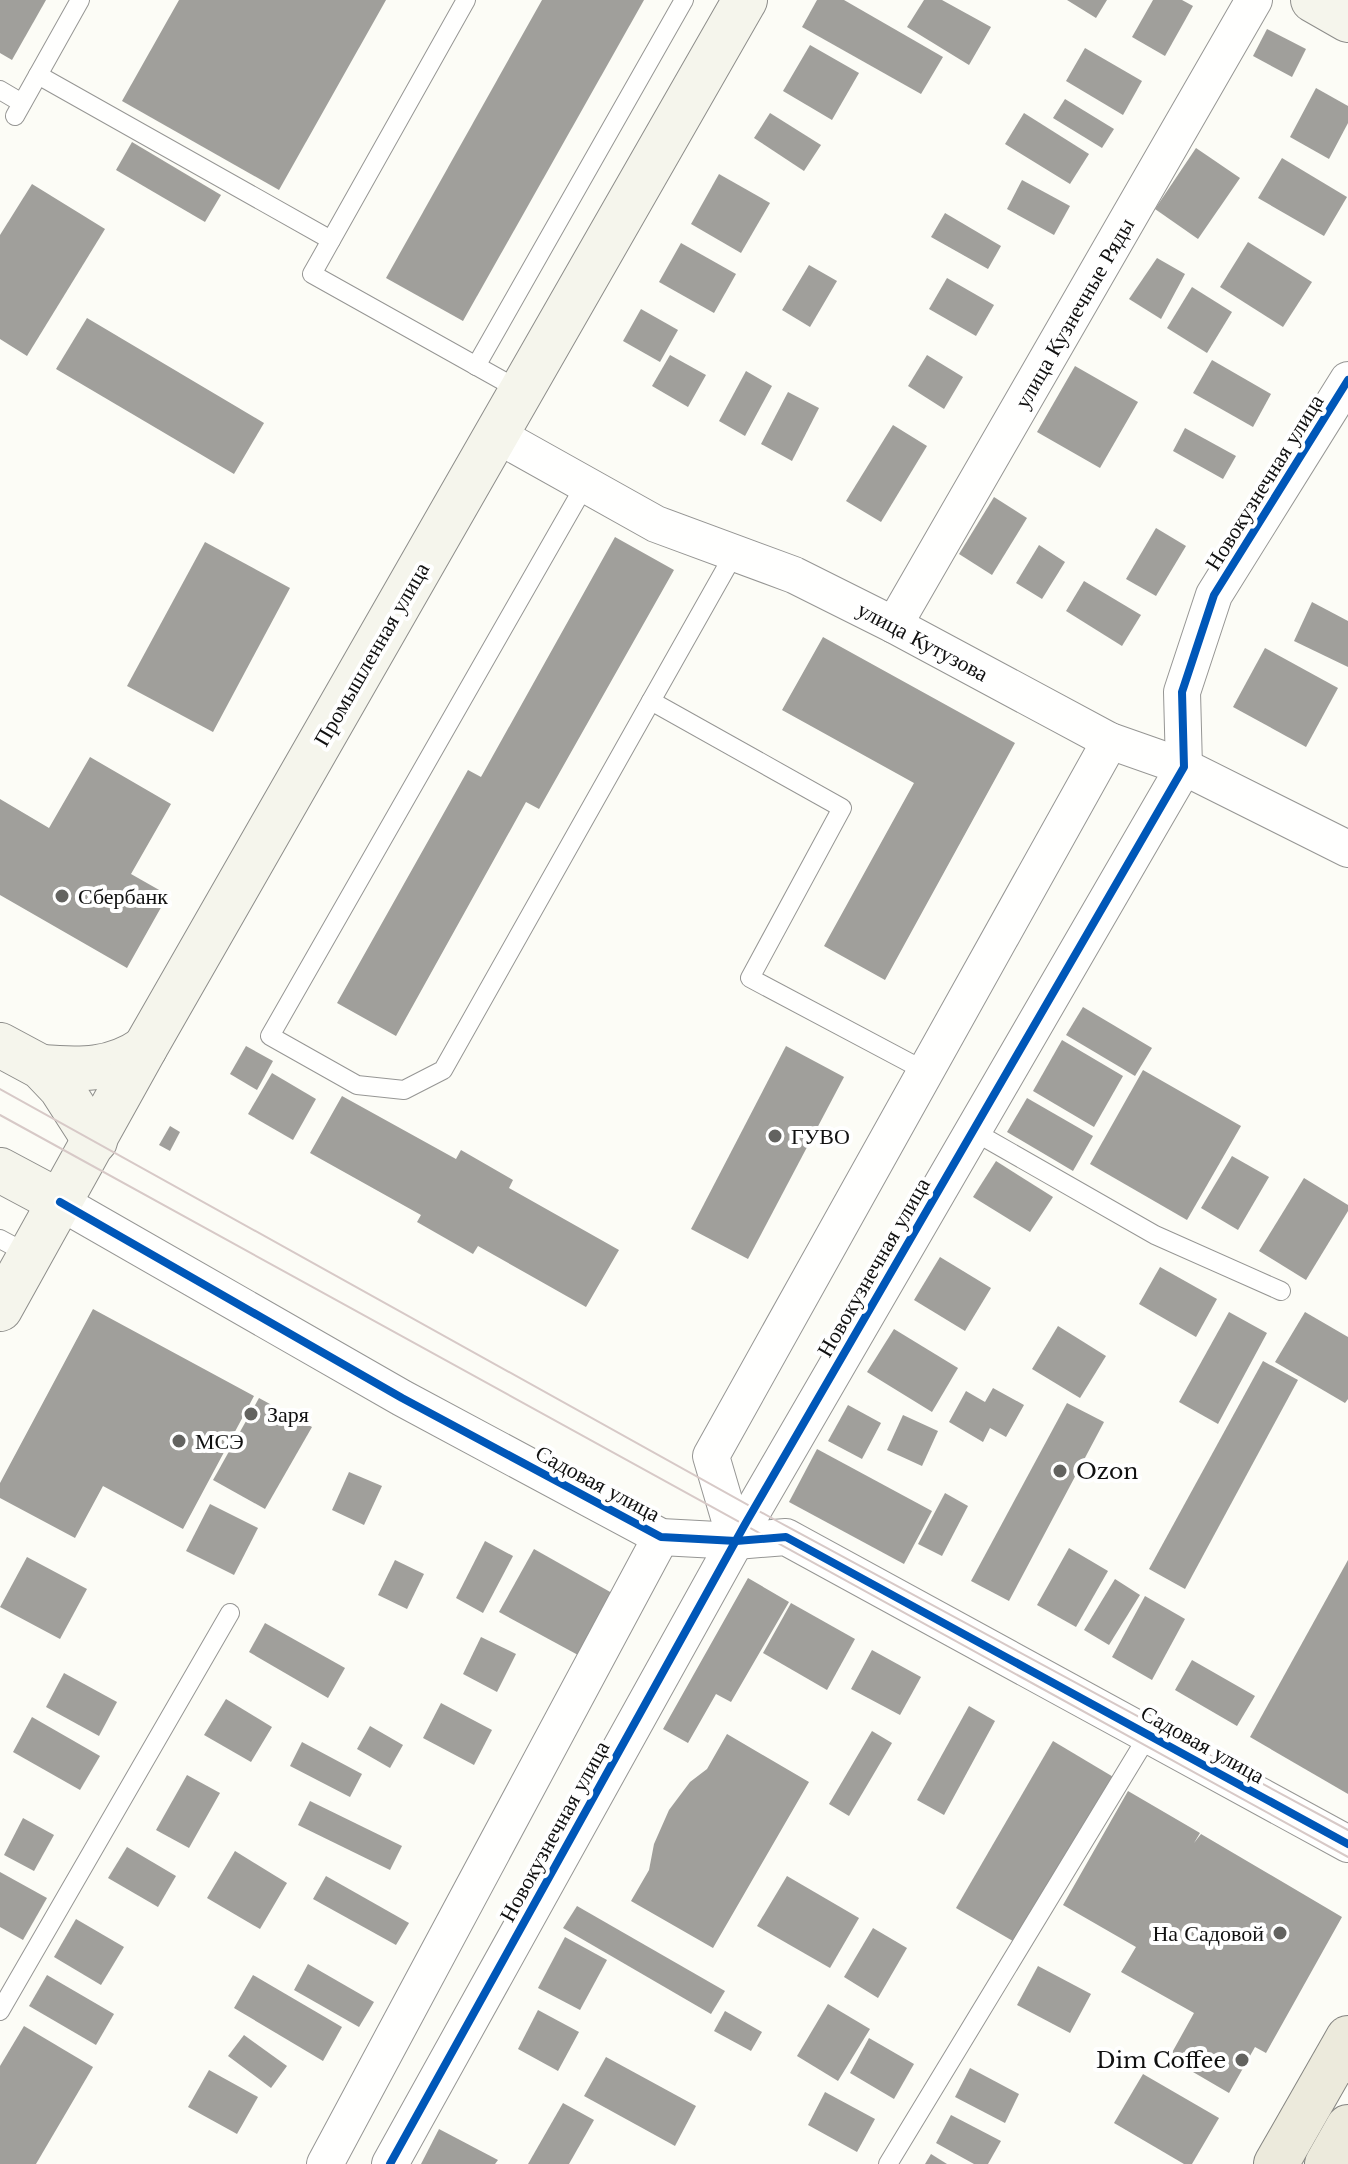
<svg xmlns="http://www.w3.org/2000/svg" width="1348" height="2164" font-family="'Libre Baskerville',serif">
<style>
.building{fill:#a09f9b}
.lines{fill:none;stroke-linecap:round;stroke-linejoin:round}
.lane-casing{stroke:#969694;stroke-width:20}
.street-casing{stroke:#969694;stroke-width:38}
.secondary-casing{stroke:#8d8d8a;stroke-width:46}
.primary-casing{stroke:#848481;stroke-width:46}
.lane{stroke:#fffffe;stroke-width:18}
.street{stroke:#fffffe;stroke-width:36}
.secondary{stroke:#f5f5ec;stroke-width:44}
.primary{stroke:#eceadc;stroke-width:44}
.tram{stroke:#d7c9c7;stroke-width:2}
.cycleway-casing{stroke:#fff;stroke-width:13}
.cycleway{stroke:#0057b8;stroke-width:8}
.poi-dot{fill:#636360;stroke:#fff;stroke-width:3}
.labels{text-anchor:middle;stroke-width:8;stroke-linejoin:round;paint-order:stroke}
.street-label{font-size:22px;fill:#101010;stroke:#fff}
.poi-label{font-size:22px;fill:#101010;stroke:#fff;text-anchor:start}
</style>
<rect width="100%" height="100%" fill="#fcfcf6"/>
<!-- building -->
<g class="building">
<polygon points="0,0 46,0 12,60 0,53"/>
<polygon points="179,0 386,0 279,190 122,101"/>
<polygon points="542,0 644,0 463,321 386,278"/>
<polygon points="817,0 844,0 943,57 921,94 802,27"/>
<polygon points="924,0 942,0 991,27 969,65 907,27"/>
<polygon points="1067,0 1107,0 1096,18"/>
<polygon points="1153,0 1182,0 1193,6 1165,56 1132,37"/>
<polygon points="1267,29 1306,49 1292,77 1253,56"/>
<polygon points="810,45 859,73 832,120 783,91"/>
<polygon points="1085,48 1142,81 1123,115 1066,81"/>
<polygon points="1316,88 1348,106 1348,123 1329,159 1290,137"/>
<polygon points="1065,99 1114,129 1102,148 1053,118"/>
<polygon points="770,113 821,145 804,171 754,138"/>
<polygon points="1024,113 1089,154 1070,184 1005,144"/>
<polygon points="132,142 221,195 205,222 116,170"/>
<polygon points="1196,148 1240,178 1198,239 1155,209"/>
<polygon points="1282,158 1347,197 1324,236 1258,198"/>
<polygon points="719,174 770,203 741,253 691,224"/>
<polygon points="1022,180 1070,206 1054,235 1007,209"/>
<polygon points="32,184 105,229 27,356 0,339 0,235"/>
<polygon points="945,213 1001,246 988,269 931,237"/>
<polygon points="1248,242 1312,282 1283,327 1220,287"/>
<polygon points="681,243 736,274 714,313 659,282"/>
<polygon points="1157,258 1185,274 1161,319 1129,299"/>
<polygon points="809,265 837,281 810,327 782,310"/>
<polygon points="947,278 994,305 976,336 929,309"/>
<polygon points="1192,287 1232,312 1207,353 1167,328"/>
<polygon points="641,309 678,330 660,362 623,341"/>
<polygon points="87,318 264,423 234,474 56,369"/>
<polygon points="670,355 706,375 688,407 652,386"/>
<polygon points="927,355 963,377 944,409 908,386"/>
<polygon points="1212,360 1271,394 1253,427 1193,393"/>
<polygon points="1075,366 1138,402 1100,468 1037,432"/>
<polygon points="746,371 772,386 745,436 719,421"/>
<polygon points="788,392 819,408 792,461 761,444"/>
<polygon points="893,425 927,446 881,522 846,501"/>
<polygon points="1185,428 1236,456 1223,479 1173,451"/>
<polygon points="994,497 1027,518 992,575 959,554"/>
<polygon points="1156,528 1186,546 1156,596 1126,579"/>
<polygon points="615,537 674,570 539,809 526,802 396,1036 337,1003 468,770 481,777"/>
<polygon points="205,542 290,588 213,732 127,686"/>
<polygon points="1039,545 1065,562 1042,599 1016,583"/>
<polygon points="1084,581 1141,615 1122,646 1066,611"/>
<polygon points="1312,602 1348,621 1348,667 1294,641"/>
<polygon points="823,637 1015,743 885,980 824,946 914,783 782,710"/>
<polygon points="1265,648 1338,688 1306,747 1233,707"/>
<polygon points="90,757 171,804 131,874 168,895 127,968 0,895 0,799 49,828"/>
<polygon points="1083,1007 1152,1048 1135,1076 1066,1035"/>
<polygon points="1062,1040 1123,1076 1094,1127 1033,1091"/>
<polygon points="246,1046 273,1061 257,1090 230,1074"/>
<polygon points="786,1046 844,1077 748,1259 691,1229"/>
<polygon points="1143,1070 1241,1126 1187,1220 1090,1164"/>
<polygon points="272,1073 316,1099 293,1140 248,1114"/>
<polygon points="342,1096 456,1159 461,1150 513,1180 509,1188 619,1250 586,1307 478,1246 473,1254 417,1222 421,1215 310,1153"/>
<polygon points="1027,1098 1093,1136 1073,1171 1007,1132"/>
<polygon points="170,1126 180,1132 170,1151 159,1145"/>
<polygon points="1232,1156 1269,1177 1238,1230 1201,1208"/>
<polygon points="996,1161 1053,1197 1030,1232 973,1197"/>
<polygon points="1304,1178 1348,1205 1348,1211 1306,1280 1259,1251"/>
<polygon points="940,1257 991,1288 965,1331 914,1300"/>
<polygon points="1160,1267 1217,1299 1196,1337 1139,1304"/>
<polygon points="93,1309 254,1396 183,1529 103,1486 75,1538 0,1498 0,1483"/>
<polygon points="1229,1312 1267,1333 1218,1424 1179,1402"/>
<polygon points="1305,1312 1348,1337 1348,1399 1345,1403 1275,1362"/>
<polygon points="1058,1326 1106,1356 1080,1398 1032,1369"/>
<polygon points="894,1329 958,1368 932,1412 867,1372"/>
<polygon points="1263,1361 1298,1380 1185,1589 1149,1569"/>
<polygon points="993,1388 1024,1405 1006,1437 990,1428 983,1442 949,1422 966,1391 985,1402"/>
<polygon points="259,1398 312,1427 265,1509 213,1480"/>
<polygon points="1067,1403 1104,1422 1009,1601 971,1581"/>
<polygon points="848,1405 881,1423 862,1459 828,1441"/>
<polygon points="903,1415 938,1431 922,1466 887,1450"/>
<polygon points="817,1449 932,1511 904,1564 789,1502"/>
<polygon points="349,1472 382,1486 364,1525 332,1510"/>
<polygon points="945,1493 968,1506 942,1556 918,1544"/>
<polygon points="210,1504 258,1528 234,1575 186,1551"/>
<polygon points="485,1541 513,1556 483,1613 456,1598"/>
<polygon points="1069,1548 1108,1571 1076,1627 1037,1605"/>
<polygon points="534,1549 612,1593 578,1655 499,1612"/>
<polygon points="27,1557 87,1589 60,1639 0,1607"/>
<polygon points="395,1560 424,1574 407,1609 378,1595"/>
<polygon points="1348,1560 1348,1794 1250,1737"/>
<polygon points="748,1578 789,1602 731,1702 716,1694 688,1743 663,1729"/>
<polygon points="1115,1579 1140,1595 1109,1645 1084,1630"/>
<polygon points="1145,1596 1185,1619 1152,1680 1112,1657"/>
<polygon points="791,1603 855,1639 827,1690 763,1653"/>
<polygon points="265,1623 345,1668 328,1698 249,1652"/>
<polygon points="481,1637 516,1654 497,1692 463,1674"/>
<polygon points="872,1650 921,1677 900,1715 851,1689"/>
<polygon points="1192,1660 1255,1696 1237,1726 1175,1690"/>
<polygon points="64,1673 117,1702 99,1736 46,1707"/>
<polygon points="226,1699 272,1727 251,1762 204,1735"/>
<polygon points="441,1703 492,1730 474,1765 423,1738"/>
<polygon points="969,1706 995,1721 944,1815 917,1800"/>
<polygon points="32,1717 100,1756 80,1790 13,1752"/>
<polygon points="370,1726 403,1745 390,1768 357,1749"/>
<polygon points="872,1731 892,1743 849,1816 829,1804"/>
<polygon points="727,1734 809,1782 713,1948 631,1901 649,1870 654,1844 669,1810 690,1782 707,1769"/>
<polygon points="1053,1741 1115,1778 1018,1944 956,1908"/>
<polygon points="302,1742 362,1774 350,1797 290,1766"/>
<polygon points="187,1775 220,1793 189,1848 156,1830"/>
<polygon points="1128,1791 1200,1833 1194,1843 1201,1834 1342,1917 1266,2053 1255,2047 1229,2093 1169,2058 1194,2013 1121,1972 1136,1947 1063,1905"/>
<polygon points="310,1801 402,1846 390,1870 298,1825"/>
<polygon points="23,1818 54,1835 34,1871 4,1855"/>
<polygon points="127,1847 176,1876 158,1907 108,1878"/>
<polygon points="235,1851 287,1883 260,1929 207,1898"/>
<polygon points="0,1872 47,1898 23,1940 0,1927"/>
<polygon points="326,1876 409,1923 396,1945 313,1899"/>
<polygon points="787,1876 859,1918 830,1968 757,1926"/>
<polygon points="577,1906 725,1991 711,2014 563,1928"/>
<polygon points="76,1919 124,1947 101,1985 54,1957"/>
<polygon points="873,1928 907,1948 878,1998 844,1977"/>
<polygon points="565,1937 607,1960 580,2010 538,1988"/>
<polygon points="308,1964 374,2002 359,2027 294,1990"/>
<polygon points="1038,1966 1091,1994 1070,2033 1017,2005"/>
<polygon points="47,1975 114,2014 96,2045 29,2006"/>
<polygon points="253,1975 342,2027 323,2061 234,2008"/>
<polygon points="828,2004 870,2029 838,2081 797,2056"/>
<polygon points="538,2010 579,2032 558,2071 518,2049"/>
<polygon points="725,2011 762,2032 751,2051 714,2031"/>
<polygon points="24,2026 93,2067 36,2164 0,2164 0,2066"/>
<polygon points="244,2035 287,2066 271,2088 228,2056"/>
<polygon points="869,2038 914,2064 894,2099 850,2073"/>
<polygon points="606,2057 696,2106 675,2146 584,2096"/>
<polygon points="970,2068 1019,2094 1005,2123 955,2097"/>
<polygon points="209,2070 258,2097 237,2134 188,2107"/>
<polygon points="1143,2074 1219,2118 1192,2164 1184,2164 1114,2123"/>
<polygon points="825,2092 875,2119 857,2152 808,2125"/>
<polygon points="563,2103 594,2120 569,2164 528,2164"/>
<polygon points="951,2115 1001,2141 988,2164 974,2164 936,2143"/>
<polygon points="439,2129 498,2160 495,2164 421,2164"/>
<polygon points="931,2154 947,2164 925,2164"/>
</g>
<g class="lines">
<!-- lane casing -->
<g class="lane-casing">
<g id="lane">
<polyline points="466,0 312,274 523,392"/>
<polyline points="38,75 331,240"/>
<polyline points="0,90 22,103"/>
<polyline points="15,116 80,0"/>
<polyline points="476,366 684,0"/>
<polyline points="585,485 270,1036 357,1085 404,1090 443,1070 651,701"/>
<polyline points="734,554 651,701 842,808 750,978 927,1072"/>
<polyline points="973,1131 1155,1235 1281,1291"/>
<polyline points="0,1239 30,1255"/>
<polyline points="0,2011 230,1613"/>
<polyline points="888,2164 1149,1734"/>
</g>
</g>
<!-- street casing -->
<g class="street-casing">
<g id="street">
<polyline points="497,435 656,524 794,575 894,625 1110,741 1184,767 1348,849"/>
<polyline points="894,625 1254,0"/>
<polyline points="60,1202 402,1398 661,1537 736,1541 786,1537 1348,1844"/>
<polyline points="736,1541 711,1456 1110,741"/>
<polyline points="325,2164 661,1537"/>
<polyline points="390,2164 744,1526 1184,767 1182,692 1214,595 1348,380"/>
</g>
</g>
<!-- secondary casing -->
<g class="secondary-casing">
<g id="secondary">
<polyline points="1313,0 1348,20"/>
<polyline points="0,1045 41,1067 61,1088 95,1141"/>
<path d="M 41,1067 C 81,1070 112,1071 145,1048"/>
<polyline points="0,1170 60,1202"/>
<polyline points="0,1309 145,1048 745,0"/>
</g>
</g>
<!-- primary casing -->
<g class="primary-casing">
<g id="primary">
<polyline points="1276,2164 1348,2038"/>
<polyline points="1327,2164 1348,2127"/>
</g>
</g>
<!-- lane -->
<use href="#lane" class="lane"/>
<!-- street -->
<use href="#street" class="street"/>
<!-- secondary -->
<use href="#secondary" class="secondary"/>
<!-- primary -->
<use href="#primary" class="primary"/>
<!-- tram -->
<g class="tram">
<polyline points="0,1089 777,1521 1348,1830"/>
<polyline points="0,1115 1348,1857"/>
</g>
<!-- cycleway casing -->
<g class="cycleway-casing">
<g id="cycleway">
<polyline points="60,1202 402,1398 661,1537 736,1541 786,1537 1348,1844"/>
<polyline points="390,2164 744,1526 1184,767 1182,692 1214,595 1348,380"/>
</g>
</g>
<!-- cycleway -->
<use href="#cycleway" class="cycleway"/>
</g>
<!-- markers -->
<g class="poi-dot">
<circle cx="62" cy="896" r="8"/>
<circle cx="775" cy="1136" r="8"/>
<circle cx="251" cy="1414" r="8"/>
<circle cx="179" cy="1441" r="8"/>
<circle cx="1060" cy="1471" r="8"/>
<circle cx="1280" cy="1933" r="8"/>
<circle cx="1242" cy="2060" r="8"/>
</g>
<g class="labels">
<!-- street labels -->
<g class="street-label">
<text transform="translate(1074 313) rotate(-60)" y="8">улица Кузнечные Ряды</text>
<text transform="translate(1264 482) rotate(-58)" y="8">Новокузнечная улица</text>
<text transform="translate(923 641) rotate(28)" y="8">улица Кутузова</text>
<text transform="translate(371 654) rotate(-60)" y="8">Промышленная улица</text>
<text transform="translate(873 1267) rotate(-60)" y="8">Новокузнечная улица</text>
<text transform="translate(598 1483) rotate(28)" y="8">Садовая улица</text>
<text transform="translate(1203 1744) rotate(29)" y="8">Садовая улица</text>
<text transform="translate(554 1831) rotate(-61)" y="8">Новокузнечная улица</text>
</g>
<!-- poi labels -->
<g class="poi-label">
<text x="78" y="904">Сбербанк</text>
<text x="791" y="1144">ГУВО</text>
<text x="267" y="1422">Заря</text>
<text x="195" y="1449">МСЭ</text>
<text x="1076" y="1479">Ozon</text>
<text x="1264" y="1941" text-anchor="end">На Садовой</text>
<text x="1226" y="2068" text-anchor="end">Dim Coffee</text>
</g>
</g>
</svg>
